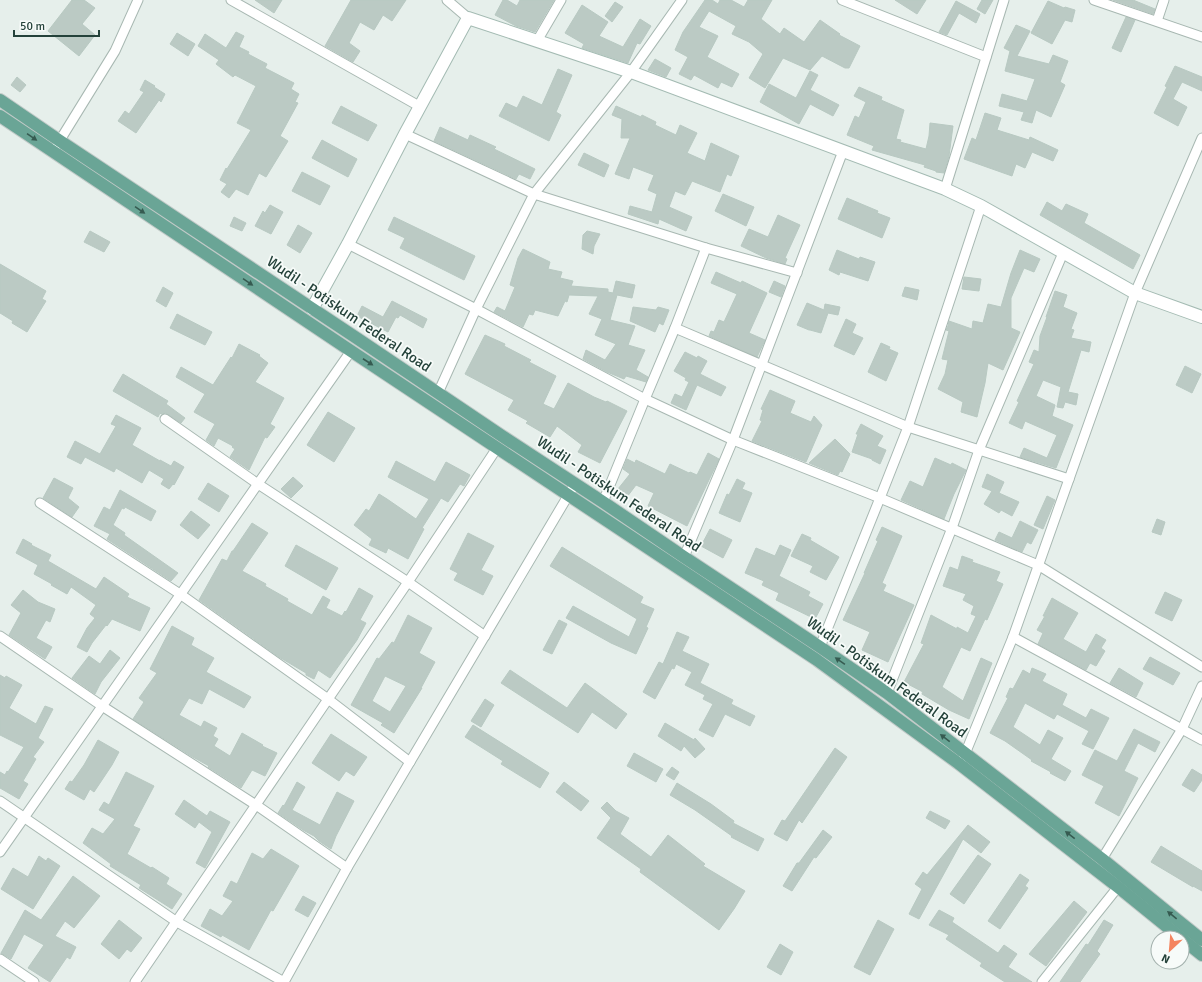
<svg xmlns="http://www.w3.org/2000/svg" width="1202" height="982" font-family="Signika,sans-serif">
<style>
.building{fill:#bbcac4;stroke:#b8c9c2;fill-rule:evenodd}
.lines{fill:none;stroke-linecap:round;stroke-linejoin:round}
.street-casing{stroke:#a8b8b2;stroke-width:11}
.secondary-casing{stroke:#a4bbb3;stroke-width:14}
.primary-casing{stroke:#c2cac8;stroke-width:14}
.street{stroke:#fff;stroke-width:9}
.secondary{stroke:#fff;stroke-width:12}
.primary{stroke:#6aa596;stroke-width:12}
.oneway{fill:#365b51}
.labels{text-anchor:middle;stroke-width:3.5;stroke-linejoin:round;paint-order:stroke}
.street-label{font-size:15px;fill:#24423a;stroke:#f7fbf9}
</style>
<rect width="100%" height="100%" fill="#e6efeb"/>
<!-- building -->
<g class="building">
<polygon points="72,0 84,0 95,8 82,24 95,35 79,56 48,31"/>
<polygon points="255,0 282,0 274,13"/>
<polygon points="351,0 406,0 392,21 383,15 374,30 360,22 349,43 360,51 353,62 325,46"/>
<polygon points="503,0 507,0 517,6 520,0 554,0 535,32 516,26 495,15"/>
<polygon points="705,0 712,0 718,4 720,0 731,0 744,7 748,0 772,0 761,19 780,34 784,28 804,42 820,20 840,34 839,35 860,46 849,68 845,68 822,56 810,70 783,58 765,88 749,78 763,54 749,42 732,34 736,26 709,11 699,27 718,36 707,57 739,74 732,87 721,82 718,88 694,75 691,80 679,74 688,57 675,50 683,32"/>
<polygon points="895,0 926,0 917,14"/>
<polygon points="982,0 993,0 985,14 977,9"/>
<polygon points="1113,0 1133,0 1155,9 1153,14"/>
<polygon points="956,1 980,14 976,23 959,13 947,35 939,32"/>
<polygon points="1048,1 1064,8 1065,7 1075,10 1072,22 1065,20 1052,44 1031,33"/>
<polygon points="615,2 623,7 612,22 605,16"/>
<polygon points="582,5 608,22 599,36 623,47 640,19 651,26 640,44 637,43 628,63 582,48 584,44 565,33"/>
<polygon points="1126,17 1135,20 1121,52 1112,48"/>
<polygon points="1016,25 1030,31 1017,56 1049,64 1053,55 1068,61 1060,82 1065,85 1051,117 1036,110 1032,123 1021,120 1024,112 999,106 1002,94 1027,101 1035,79 1005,71 1010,51 1004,48"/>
<polygon points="236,32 244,36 239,47 249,52 248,54 267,64 265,68 294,83 291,89 299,94 295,102 298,103 280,136 288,141 266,177 259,173 248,195 236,189 229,198 221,192 227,184 220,180 226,168 227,169 251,130 237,123 256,86 235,75 233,77 216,64 219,60 198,46 205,34 226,48"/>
<polygon points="177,33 195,44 188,56 170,44"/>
<polygon points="655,59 671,68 666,77 648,70"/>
<polygon points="1175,66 1202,77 1202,91 1182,82 1173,99 1187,107 1178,126 1154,113 1167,87 1165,86"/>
<polygon points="558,69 572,75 556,112 561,115 549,141 499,116 506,103 517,108 523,96 542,105"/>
<polygon points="810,71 818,75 810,90 839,105 833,116 810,104 799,124 760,102 769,84 796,98"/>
<polygon points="17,77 26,85 20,92 11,85"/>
<polygon points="145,80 155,86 154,87 165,94 161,102 159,100 136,133 118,121 125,111 129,114 144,92 140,90"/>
<polygon points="859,87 882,97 881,100 904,110 896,139 901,140 900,142 926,149 929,136 930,123 953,126 949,156 944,173 936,172 936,171 924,167 925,165 872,150 874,146 847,135 855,116 859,118 866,102 854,96"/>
<polygon points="341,106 377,125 368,141 332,123"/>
<polygon points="616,106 641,117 642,115 656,122 655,125 676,135 680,125 697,133 687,153 705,161 711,143 739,156 731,176 727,174 720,192 692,181 685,195 675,191 669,207 692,217 686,231 659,219 658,224 628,214 630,206 652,212 657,194 648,190 654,175 633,167 629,179 615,174 630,138 621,138 622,119 612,115"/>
<polygon points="985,113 1001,118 997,130 1029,140 1030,137 1058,150 1053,161 1032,152 1025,168 1016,164 1012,176 964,159 972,138 976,140"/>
<polygon points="440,127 468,140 470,135 496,147 494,149 535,169 530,179 519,174 516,179 434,141"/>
<polygon points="322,140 357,159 348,177 312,158"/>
<polygon points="584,153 609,165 604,177 578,165"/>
<polygon points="302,172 330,186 320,205 292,191"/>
<polygon points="723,194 754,207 746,226 715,211"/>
<polygon points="847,198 878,211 877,213 890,218 882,238 838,219"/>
<polygon points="1047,202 1062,211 1066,204 1088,214 1084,223 1140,255 1133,269 1040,215"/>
<polygon points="270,205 283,212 271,234 255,226 263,211 265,213"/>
<polygon points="778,215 800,225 785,258 787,259 785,264 766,258 741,246 749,229 768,237"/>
<polygon points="234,217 246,223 242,231 230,226"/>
<polygon points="394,217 475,256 464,280 400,248 405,238 388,230"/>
<polygon points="298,225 312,233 300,253 287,245"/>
<polygon points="90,231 110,242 104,252 84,242"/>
<polygon points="587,231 600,234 594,246 593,254 582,249 583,235"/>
<polygon points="523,249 550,262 548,269 562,272 560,278 573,281 571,286 608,289 608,292 613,293 616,281 635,285 632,298 617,295 610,320 635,326 628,345 645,350 636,370 648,377 646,382 626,376 624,379 607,372 583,359 586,350 605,360 616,344 595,335 602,319 589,314 598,296 569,295 567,302 565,301 558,316 535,310 533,315 529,314 523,327 494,312 497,307 505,311 515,287 510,285 518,258"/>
<polygon points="837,250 859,259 860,257 875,262 868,281 840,272 839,275 829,270"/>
<polygon points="1020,250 1040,259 1034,272 1024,268 1011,298 1011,328 1020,332 1003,370 988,363 985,383 977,417 961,412 963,402 938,389 945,374 948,360 942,359 949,331 946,330 948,326 949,321 972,329 973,321 983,323 988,304 1001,307 1011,273"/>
<polygon points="0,264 46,291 42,299 46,301 27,332 12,323 13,321 0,313"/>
<polygon points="716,272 741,283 742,281 767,293 749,333 765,340 757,357 709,336 711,331 714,332 719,320 724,322 737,294 711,283"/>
<polygon points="964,277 981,279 979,291 962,289"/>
<polygon points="774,281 785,286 781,297 769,292"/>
<polygon points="163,287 173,293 166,307 156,301"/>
<polygon points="905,287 919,290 917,300 902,296"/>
<polygon points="1055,291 1067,295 1063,307 1077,313 1071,329 1074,330 1071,338 1091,342 1089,352 1081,350 1068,392 1078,394 1076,405 1065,402 1063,408 1057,407 1061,387 1043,380 1036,396 1055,405 1052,416 1073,425 1056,468 1020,457 1024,448 1047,458 1057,435 1025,421 1022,429 1009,423 1019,402 1017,401 1034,364 1029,362 1034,350 1039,352 1040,336 1047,317 1046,317"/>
<polygon points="392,301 427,319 423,328 400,315 398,318 396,317 388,332 357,316 362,306 383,317"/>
<polygon points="807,303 824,310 825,304 840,307 838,315 828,313 821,333 810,330 809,330 797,325"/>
<polygon points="633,307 656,310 658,307 669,310 663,325 659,323 655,332 630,321"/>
<polygon points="177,314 212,332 205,345 170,328"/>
<polygon points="846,319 856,324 852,333 863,338 854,355 834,346"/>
<polygon points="485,335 505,344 504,346 531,360 529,362 556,376 543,404 554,409 568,383 594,397 606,402 607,401 627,411 600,463 578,452 582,445 557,426 550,437 526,423 528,421 508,410 514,400 465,374"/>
<polygon points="881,343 890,347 889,349 898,353 886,381 868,372"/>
<polygon points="239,344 260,355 259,356 268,363 255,382 284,398 270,424 275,427 267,438 265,437 249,470 230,457 235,449 232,447 233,446 218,438 214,446 206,440 215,424 194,412 205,394 176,377 181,367 213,385 231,357 232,358"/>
<polygon points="685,352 697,358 698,356 707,361 700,374 726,387 721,396 697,385 686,410 671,403 675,394 682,397 689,382 685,380 686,378 674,371"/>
<polygon points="1185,366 1201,374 1192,393 1176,385"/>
<polygon points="123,374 168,401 166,404 185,418 181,423 166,413 161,414 160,413 158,417 113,391"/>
<polygon points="770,390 795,401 790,413 811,422 814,416 822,425 806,462 752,441 762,421 760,420 763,410 761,409"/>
<polygon points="328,412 355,428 334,462 307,445"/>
<polygon points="116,415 141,428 132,445 160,461 160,460 171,466 174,461 184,467 174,485 173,484 169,489 161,484 164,479 149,470 142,483 116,468 114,472 85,457 81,464 67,457 75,441 100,454 116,426 111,424"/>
<polygon points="861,424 883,436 877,446 886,450 880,464 872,460 872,459 852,452 858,434 856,434"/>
<polygon points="835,439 850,454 842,472 840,471 838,475 809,463"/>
<polygon points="708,453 719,459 687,526 648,506 654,493 636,485 627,497 618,489 630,474 623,469 627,459 635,463 636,460 665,474 670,464 689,473 690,472 697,475"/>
<polygon points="935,458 951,465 952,463 966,470 954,494 944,519 901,500 910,481 923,487"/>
<polygon points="396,461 435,482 446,462 470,475 464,486 460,484 448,502 441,498 422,528 424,529 408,559 388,548 386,553 369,545 372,539 354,525 366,509 369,511 379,494 387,499 416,519 429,499 388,477"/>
<polygon points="987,474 1004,482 999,493 1019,502 1012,516 1001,510 999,513 984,504 992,491 982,487"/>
<polygon points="293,477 303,486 291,498 281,489"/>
<polygon points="54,478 73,488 68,498 79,507 72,517 43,498"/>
<polygon points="737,479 745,483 742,489 752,493 740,522 719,513 727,494 729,495"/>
<polygon points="208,483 229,496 219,512 198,499"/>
<polygon points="120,490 156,511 151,521 125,507 124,509 122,508 113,525 125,533 124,535 178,573 171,581 107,539 110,534 94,526 104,507 110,510"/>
<polygon points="1047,496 1055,500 1043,529 1034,525"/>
<polygon points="191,511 210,525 198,539 180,525"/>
<polygon points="1157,519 1165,522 1161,535 1152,532"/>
<polygon points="1020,521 1038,530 1031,544 1027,542 1022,552 995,540 999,532 1012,538"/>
<polygon points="252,523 268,533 242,571 266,584 265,586 288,599 287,601 312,615 323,596 330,600 326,608 342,616 345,611 346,612 359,588 373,596 360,620 366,623 357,640 330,678 318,670 314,679 306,675 306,673 279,657 199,600 222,559 227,561 232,551 233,551"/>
<polygon points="882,527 902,536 882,583 886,585 883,591 914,605 888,662 862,650 870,632 843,620 865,573 864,573 878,541 876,540"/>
<polygon points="710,529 732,540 723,558 701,546"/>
<polygon points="468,533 494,546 481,570 493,576 483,595 454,580 458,573 450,569"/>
<polygon points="802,534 811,538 810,540 839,557 826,580 810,572 813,566 791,556"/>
<polygon points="23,539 32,544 31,545 51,555 48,561 96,589 104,577 129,594 127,597 150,608 140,631 112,619 107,626 106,625 92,643 87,652 77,647 87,628 95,618 90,614 96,605 71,587 67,594 51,585 52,584 34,574 38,565 16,553"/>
<polygon points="296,545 338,568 326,590 285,566"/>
<polygon points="780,545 791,550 779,576 810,592 808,596 823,604 815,619 776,600 779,593 762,585 764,581 745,573 756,548 775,556"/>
<polygon points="562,547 643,597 640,603 654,609 646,627 648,628 636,654 611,643 566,618 573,606 629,637 637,619 550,566"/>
<polygon points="962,556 973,560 972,562 1000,572 996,581 1003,584 987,620 985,619 970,651 961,647 942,687 963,701 981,658 992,663 969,719 949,710 922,694 923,692 904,682 924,644 921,643 931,615 957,629 957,627 968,633 976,616 971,614 974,606 963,600 966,594 943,586 950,567 958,570"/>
<polygon points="23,590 38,602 55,609 50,622 46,620 36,638 52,647 45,659 9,635 21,613 11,605"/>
<polygon points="1165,592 1182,600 1172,621 1155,613"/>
<polygon points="1052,598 1078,613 1063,639 1086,652 1096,634 1106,640 1101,648 1105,651 1096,666 1090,663 1086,670 1038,644 1043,633 1037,630 1045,616 1043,616"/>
<path d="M 408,615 L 432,628 L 419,653 L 435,662 L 421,688 L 422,688 L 394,733 L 381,725 L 383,723 L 351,705 L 377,658 L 379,659 L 392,642 L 394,643 ZM 385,676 L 406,686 L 390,712 L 372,701 Z"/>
<polygon points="559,620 567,624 552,654 543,650"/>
<polygon points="172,626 194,638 191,645 214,658 206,672 251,697 244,708 209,689 202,704 189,698 179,715 201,727 204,721 217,728 213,736 218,739 214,746 230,756 242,733 263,745 262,746 277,753 265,776 252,770 241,788 208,767 209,766 191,756 133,719 144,702 139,698 157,673 150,669"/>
<polygon points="677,632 689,637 682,651 709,664 700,683 733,700 731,704 755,716 750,726 725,714 713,737 699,730 713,704 703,699 705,695 685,685 692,672 676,664 674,669 672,668 655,699 643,692 659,662 663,664"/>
<polygon points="110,650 120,658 101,682 95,694 72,678 89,656 100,664"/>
<polygon points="1150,657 1180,673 1173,685 1143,669"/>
<polygon points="1032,668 1046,674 1042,681 1067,694 1062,705 1086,718 1091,709 1109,718 1093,749 1082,744 1089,731 1057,714 1054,719 1025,703 1013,727 1040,745 1048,730 1063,738 1051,759 1071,771 1065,781 1050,773 1051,772 1031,761 1032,760 1005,741 990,733 1008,698 1006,697 1010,688 1013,689 1023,670 1030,674"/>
<polygon points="1119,668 1143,683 1136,697 1110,683"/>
<polygon points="510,670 567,708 585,683 627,714 616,729 592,712 578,733 501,683"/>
<polygon points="0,675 5,678 6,676 22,685 9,708 36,724 45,706 53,709 38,738 44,742 33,757 36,759 23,781 28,784 19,799 0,788 0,772 5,775 7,771 8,772 24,747 0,735"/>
<polygon points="485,699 494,705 481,727 471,721"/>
<polygon points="665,723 694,740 695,738 705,749 695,758 684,746 681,751 658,736"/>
<polygon points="473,725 549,773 540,788 501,764 503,761 465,737"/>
<polygon points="1134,729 1160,742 1155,752 1138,743 1124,771 1138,778 1119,816 1095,803 1104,786 1082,775 1095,750 1117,761"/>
<polygon points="331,734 367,757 354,776 346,771 339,781 312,763"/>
<polygon points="98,740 119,752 112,765 94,792 90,789 84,800 65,789 70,781 72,782 84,765"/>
<polygon points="835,748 847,757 802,823 799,820 787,841 774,834 782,820 785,821"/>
<polygon points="634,753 663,769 656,782 627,766"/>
<polygon points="672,767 679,772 674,780 666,775"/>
<polygon points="1192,769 1202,775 1202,780 1194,792 1182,785"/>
<polygon points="126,772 154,786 133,826 140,829 127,854 151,868 152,867 169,878 166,884 182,894 172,909 139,888 141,885 110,866 111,864 83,843 92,828 103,834 115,819 99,810 104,802 109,805"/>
<polygon points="297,782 305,787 292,810 320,825 337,792 354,801 336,836 331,849 319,841 314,836 303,830 278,813 283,805 284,806"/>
<polygon points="564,782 589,801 581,811 556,792"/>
<polygon points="677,783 711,804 734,821 733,823 764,839 758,851 731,837 732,836 695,810 670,795"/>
<polygon points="184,800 207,816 210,811 230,822 205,868 196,863 212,832 199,822 195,828 175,814"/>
<polygon points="607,802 616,811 629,818 620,834 651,857 668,835 705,864 703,866 745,891 734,909 719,930 640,872 641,869 597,838 611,818 601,808"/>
<polygon points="930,811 950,821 945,829 926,818"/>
<polygon points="968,825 990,842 981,853 963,839 919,919 909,914 922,889 915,884 923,872 927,875"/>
<polygon points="823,830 832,837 816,858 814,857 792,891 783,886 797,863 799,863"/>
<polygon points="1161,846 1202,871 1202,891 1193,886 1193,887 1151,862"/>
<polygon points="271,849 299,866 273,911 271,910 249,950 222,935 221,937 201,926 210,909 222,916 233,901 223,896 231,881 237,884 252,853 263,859"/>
<polygon points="978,855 991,864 964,904 950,894"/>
<polygon points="39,856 46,861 48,858 60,866 33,909 1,889 13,868 28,877"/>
<polygon points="1020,874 1029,880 1025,886 1028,888 1000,929 988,921"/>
<polygon points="73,876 100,896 74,928 65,921 55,936 76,947 70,959 67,957 50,982 28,968 44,945 24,934 11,959 1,953 25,910 41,920"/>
<polygon points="303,896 316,903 308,917 295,910"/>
<polygon points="1074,901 1087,912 1046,966 1029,954"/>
<polygon points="939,910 954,918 952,922 998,953 1004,945 1017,954 1008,967 1032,982 1005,982 980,966 982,963 946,939 949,935 929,925"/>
<polygon points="119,920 142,938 131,952 127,949 119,959 101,944"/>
<polygon points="878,920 894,929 870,975 854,967"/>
<polygon points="1104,920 1113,925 1097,951 1100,954 1080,982 1060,982 1086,944 1088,945"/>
<polygon points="780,944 793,952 781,975 767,967"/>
</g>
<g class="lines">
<!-- street casing -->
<g class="street-casing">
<g id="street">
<polyline points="231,0 419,106"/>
<polyline points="447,0 468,18"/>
<polyline points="842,0 986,57"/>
<polyline points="1094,0 1202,37"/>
<polyline points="1157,21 1164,0"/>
<polyline points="537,41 561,0"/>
<polyline points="405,134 534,194 706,248 797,273"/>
<polyline points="57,145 115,51 138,0"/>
<polyline points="945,189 1004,0"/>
<polyline points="348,244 476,309 645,399 733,440 880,498 1038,565 1202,667"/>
<polyline points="675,328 908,427 1069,479"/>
<polyline points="438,393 476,309 534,194 631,72 682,0"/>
<polyline points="165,419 258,484 408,582 485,636"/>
<polyline points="603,502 645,399 675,328 706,248"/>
<polyline points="40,503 180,594 328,699 410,762"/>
<polyline points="684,557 733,440 843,151"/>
<polyline points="0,636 102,706 256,805 347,868"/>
<polyline points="1013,637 1202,740"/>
<polyline points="820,647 880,498 908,427 981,206"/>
<polyline points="887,693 952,528 979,450 1063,253"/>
<polyline points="963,758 965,754 1013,637 1135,293 1202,138"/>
<polyline points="0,801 177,922 284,982 347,868 575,484"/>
<polyline points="0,852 351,351"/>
<polyline points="1102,859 1182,729 1202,686"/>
<polyline points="0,959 34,982"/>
<polyline points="135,982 408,582 497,448"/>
<polyline points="1042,982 1118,887"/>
</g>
</g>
<!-- secondary casing -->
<g class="secondary-casing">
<polyline id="secondary" points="312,309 348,244 405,134 468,18 631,72 945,189 981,206 1135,293 1202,317"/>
</g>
<!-- primary casing -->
<g class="primary-casing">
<g id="primary">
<polyline points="0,100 60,141 358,339 502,436 603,502 684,557 820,647 887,693 1102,859 1202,940"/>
<polyline points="0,116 351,351 817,660 958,763 1118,887 1181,938"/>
<polyline points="1182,939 1202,955"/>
</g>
</g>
<!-- street -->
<use href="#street" class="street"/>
<!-- secondary -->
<use href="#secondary" class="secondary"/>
<!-- primary -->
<use href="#primary" class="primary"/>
</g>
<!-- one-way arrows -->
<defs><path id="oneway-solid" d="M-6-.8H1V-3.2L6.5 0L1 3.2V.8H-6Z"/></defs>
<g class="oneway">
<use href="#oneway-solid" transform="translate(32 137) rotate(34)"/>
<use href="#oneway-solid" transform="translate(140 210) rotate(34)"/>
<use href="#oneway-solid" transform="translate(248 282) rotate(34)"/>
<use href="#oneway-solid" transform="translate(368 362) rotate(33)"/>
<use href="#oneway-solid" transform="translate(840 661) rotate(-145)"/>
<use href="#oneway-solid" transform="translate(945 738) rotate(-142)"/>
<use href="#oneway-solid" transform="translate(1070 835) rotate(-142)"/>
<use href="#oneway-solid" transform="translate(1172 915) rotate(-141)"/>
</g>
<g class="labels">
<!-- street labels -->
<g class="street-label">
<text transform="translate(349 314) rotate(34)" y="5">Wudil - Potiskum Federal Road</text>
<text transform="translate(619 494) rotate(34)" y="5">Wudil - Potiskum Federal Road</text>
<text transform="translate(887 677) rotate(36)" y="5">Wudil - Potiskum Federal Road</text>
</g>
</g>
<!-- north arrow -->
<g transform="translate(1170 950) rotate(206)"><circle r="19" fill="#f7fbf9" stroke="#a3b1ad"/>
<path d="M0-3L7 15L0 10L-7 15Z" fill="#f4845f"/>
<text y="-6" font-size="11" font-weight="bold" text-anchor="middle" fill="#24423a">N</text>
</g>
<!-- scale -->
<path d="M14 30v6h85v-6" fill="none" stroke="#24423a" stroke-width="2"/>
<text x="20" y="30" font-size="12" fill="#24423a" stroke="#f7fbf9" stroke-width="3" paint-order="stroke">50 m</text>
</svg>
